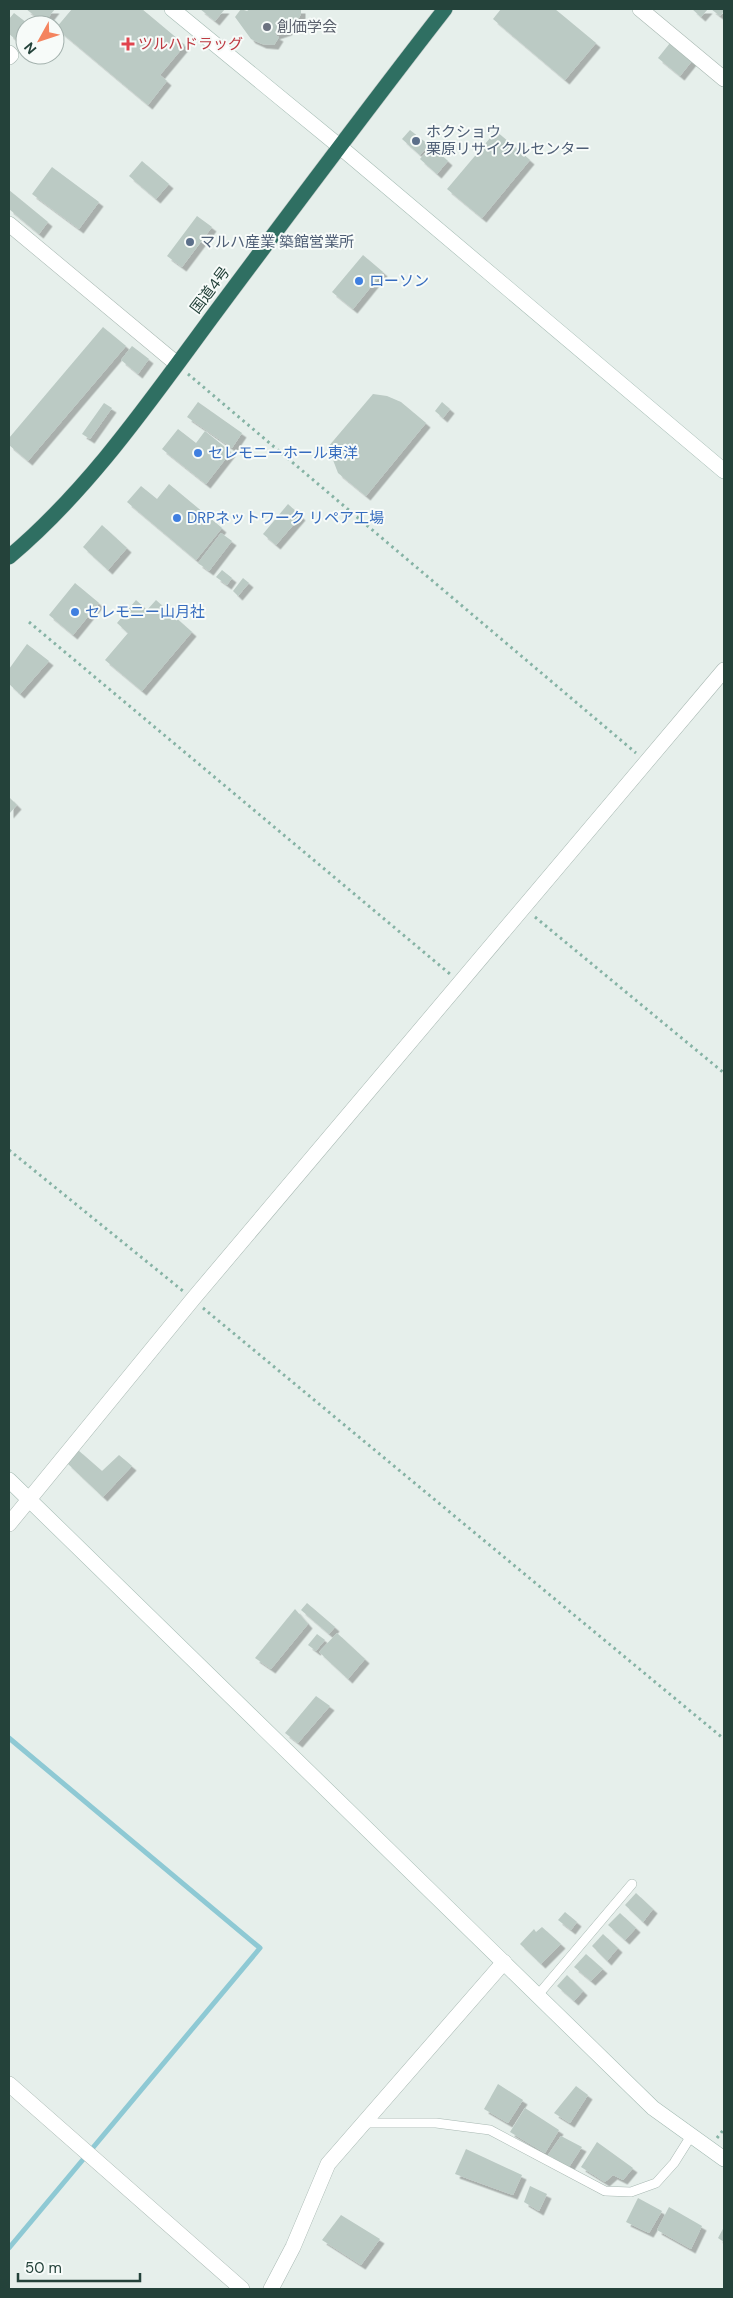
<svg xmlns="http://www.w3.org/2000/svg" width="733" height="2298" font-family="'DM Sans','Noto Sans JP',sans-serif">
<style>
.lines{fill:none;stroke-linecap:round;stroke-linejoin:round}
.stream{stroke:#8ec9d4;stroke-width:5}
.building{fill:#bbcac4;filter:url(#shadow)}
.lane-casing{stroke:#a8b8b2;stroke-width:10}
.street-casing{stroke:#a8b8b2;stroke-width:16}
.secondary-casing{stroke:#a4bbb3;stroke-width:16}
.highway-casing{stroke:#c2cac8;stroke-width:16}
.path{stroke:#86b3a5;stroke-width:3;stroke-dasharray:2.5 4;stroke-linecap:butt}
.lane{stroke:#fff;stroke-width:9}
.street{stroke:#fff;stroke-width:15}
.secondary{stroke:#fff;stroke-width:15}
.highway{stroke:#2f6f62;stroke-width:15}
.worship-dot{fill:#6b7280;stroke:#f7fbf9;stroke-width:2}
.health-dot{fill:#e0444e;stroke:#f7fbf9;stroke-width:2}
.service-dot{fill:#5c6f8a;stroke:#f7fbf9;stroke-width:2}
.shop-dot{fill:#3f7fe0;stroke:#f7fbf9;stroke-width:2}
.labels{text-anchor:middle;stroke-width:4;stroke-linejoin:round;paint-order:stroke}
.worship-label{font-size:15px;fill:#5b616d;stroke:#f7fbf9;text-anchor:start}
.health-label{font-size:15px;fill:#be3a42;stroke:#f7fbf9;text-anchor:start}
.service-label{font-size:15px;fill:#4e5e75;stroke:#f7fbf9;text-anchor:start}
.shop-label{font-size:15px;fill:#366cbe;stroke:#f7fbf9;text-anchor:start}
.street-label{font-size:15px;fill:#24423a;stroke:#f7fbf9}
</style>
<defs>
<filter id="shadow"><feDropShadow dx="4.5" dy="4.5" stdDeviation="0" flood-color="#0004"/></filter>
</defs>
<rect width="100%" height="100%" fill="#e6efeb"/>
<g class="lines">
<!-- stream -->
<polyline class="stream" points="9,1738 260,1948 9,2248"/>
</g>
<!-- building -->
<g class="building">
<polygon points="26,9 55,9 44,23"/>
<polygon points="72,9 142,9 185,45 160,75 167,81 148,105 56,28"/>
<polygon points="200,9 225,9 215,21"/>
<polygon points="241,9 247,11 250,9 301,9 301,14 296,23 287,31 275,35 279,37 274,45 262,44 251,39 235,17"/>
<polygon points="501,9 555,9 596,43 565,80 493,19"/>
<polygon points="692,9 708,9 701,17"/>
<polygon points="711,9 724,9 724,11 720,16"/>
<polygon points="14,13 27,23 30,19 38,25 25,25 25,47 9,34 9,19"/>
<polygon points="670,43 692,61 680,76 658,58"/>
<polygon points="410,130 429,145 420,155 402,139"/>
<polygon points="496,131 530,160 482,218 447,189"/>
<polygon points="431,146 448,161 437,174 420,159"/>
<polygon points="142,161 169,184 156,199 129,176"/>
<polygon points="52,167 99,202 79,229 32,194"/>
<polygon points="9,190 48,222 39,234 9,209"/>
<polygon points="197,216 212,227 182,267 167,256"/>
<polygon points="363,255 383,272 353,309 332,292"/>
<polygon points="103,327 126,346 28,461 9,445 9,438"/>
<polygon points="132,346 149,359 138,374 121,360"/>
<polygon points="373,394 387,396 401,402 426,423 366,496 338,473 328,447"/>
<polygon points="198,402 242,433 232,448 187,417"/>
<polygon points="442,402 450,409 443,418 435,411"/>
<polygon points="104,403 112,408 90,439 82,434"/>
<polygon points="178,429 196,443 205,431 231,452 206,484 162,449"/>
<polygon points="169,484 222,528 196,560 127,502 141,486 157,499"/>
<polygon points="288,504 301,516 276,545 263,534"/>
<polygon points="102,525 127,548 108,570 83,547"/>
<polygon points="221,533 232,541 209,571 198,563"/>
<polygon points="222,570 232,578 227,585 216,577"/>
<polygon points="243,578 249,583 238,596 233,591"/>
<polygon points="75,583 99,603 73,635 49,615"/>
<polygon points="136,600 147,610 156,600 192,632 142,691 105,660 128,633 117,623"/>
<polygon points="27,644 49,661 20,694 9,684 9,669"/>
<polygon points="9,797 17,805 9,814"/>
<polygon points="78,1450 102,1471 119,1455 132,1466 103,1497 67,1463"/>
<polygon points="307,1603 335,1627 329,1634 301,1610"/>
<polygon points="295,1609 308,1624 271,1669 255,1658"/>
<polygon points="337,1633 365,1659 348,1679 319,1652"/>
<polygon points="317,1634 325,1640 316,1651 308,1645"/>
<polygon points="316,1696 330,1706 298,1743 285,1733"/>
<polygon points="636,1893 653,1909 643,1922 625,1905"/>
<polygon points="565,1912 577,1922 571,1930 558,1920"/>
<polygon points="620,1913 636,1928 625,1940 608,1925"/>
<polygon points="542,1927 561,1944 541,1964 520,1944 534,1929 536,1932"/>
<polygon points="603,1934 618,1948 607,1961 592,1946"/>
<polygon points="586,1954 603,1969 591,1981 574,1967"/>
<polygon points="567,1975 583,1991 574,2001 557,1986"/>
<polygon points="498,2084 523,2100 508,2123 484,2109"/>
<polygon points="576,2086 588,2095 570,2123 554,2113"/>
<polygon points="525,2108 559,2130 545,2153 510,2132"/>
<polygon points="561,2136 582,2147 569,2167 548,2155"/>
<polygon points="597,2142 633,2168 623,2180 613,2175 605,2182 581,2167"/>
<polygon points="466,2149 522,2175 513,2195 455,2174"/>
<polygon points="530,2186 547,2194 539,2211 524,2202"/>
<polygon points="638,2198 662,2211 649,2233 626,2222"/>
<polygon points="669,2207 702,2226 691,2249 657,2230"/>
<polygon points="341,2215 380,2239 361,2265 322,2240"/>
<polygon points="724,2227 724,2242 718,2238"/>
</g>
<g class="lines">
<!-- lane casing -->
<g class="lane-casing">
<g id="lane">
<polyline points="538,1995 632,1884"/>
<polyline points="365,2123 436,2123 490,2130 605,2191 631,2192 656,2183 674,2163 691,2136"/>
</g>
</g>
<!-- street casing -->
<g class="street-casing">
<g id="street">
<polyline points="640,9 724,79"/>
<polyline points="9,53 11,55 9,57"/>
<polyline points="9,224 177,364"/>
<polyline points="9,1524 193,1299 724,670"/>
<polyline points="9,2084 242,2289"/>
<polyline points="271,2289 293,2247 328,2164 504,1962"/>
</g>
</g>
<!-- secondary casing -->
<g class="secondary-casing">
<g id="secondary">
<polyline points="172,9 339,146 724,471"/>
<polyline points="9,1480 653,2108 724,2159"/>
</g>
</g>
<!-- highway casing -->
<g class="highway-casing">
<path id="highway" d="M 9,557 C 91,488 152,398 215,313 C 291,211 367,109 445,9"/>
</g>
<!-- path -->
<g class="path">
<polyline points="188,374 636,753"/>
<polyline points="29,622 450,974"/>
<polyline points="535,917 724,1073"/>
<polyline points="9,1150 183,1291"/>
<polyline points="203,1308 724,1739"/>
<polyline points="717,2138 724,2129"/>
</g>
<!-- lane -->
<use href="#lane" class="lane"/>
<!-- street -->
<use href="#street" class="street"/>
<!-- secondary -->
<use href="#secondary" class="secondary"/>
<!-- highway -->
<use href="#highway" class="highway"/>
</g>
<!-- markers -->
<circle class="worship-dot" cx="267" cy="27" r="5"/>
<path class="health-dot" d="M125.5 36.5h5v5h5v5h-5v5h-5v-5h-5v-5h5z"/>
<g class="service-dot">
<circle cx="416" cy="141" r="5"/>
<circle cx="190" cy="242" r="5"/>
</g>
<g class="shop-dot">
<circle cx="359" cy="281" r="5"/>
<circle cx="198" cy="453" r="5"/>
<circle cx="177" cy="518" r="5"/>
<circle cx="75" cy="612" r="5"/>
</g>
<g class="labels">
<!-- worship labels -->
<g class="worship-label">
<text x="277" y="32">創価学会</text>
</g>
<!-- health labels -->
<g class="health-label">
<text x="138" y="49">ツルハドラッグ</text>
</g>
<!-- service labels -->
<g class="service-label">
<text x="426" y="137">ホクショウ<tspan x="426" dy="17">栗原リサイクルセンター</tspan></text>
<text x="200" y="247">マルハ産業 築館営業所</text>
</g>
<!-- shop labels -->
<g class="shop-label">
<text x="369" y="286">ローソン</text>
<text x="208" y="458">セレモニーホール東洋</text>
<text x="187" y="523">DRPネットワーク リペア工場</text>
<text x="85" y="617">セレモニー山月社</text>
</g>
<!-- street labels -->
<g class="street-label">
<text transform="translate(210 290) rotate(-53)" y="5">国道4号</text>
</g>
</g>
<!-- border -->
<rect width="733" height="2298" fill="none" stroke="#24423a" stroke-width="20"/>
<!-- north arrow -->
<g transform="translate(40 40) rotate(230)"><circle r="24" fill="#f7fbf9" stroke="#a3b1ad"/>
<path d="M0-4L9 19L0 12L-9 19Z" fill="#f4845f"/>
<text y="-8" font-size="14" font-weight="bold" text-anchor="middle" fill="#24423a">N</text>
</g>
<!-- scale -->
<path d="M18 2273v8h122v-8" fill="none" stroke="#24423a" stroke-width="2.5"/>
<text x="25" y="2273" font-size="15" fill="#24423a" stroke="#f7fbf9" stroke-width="4" paint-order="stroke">50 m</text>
</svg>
